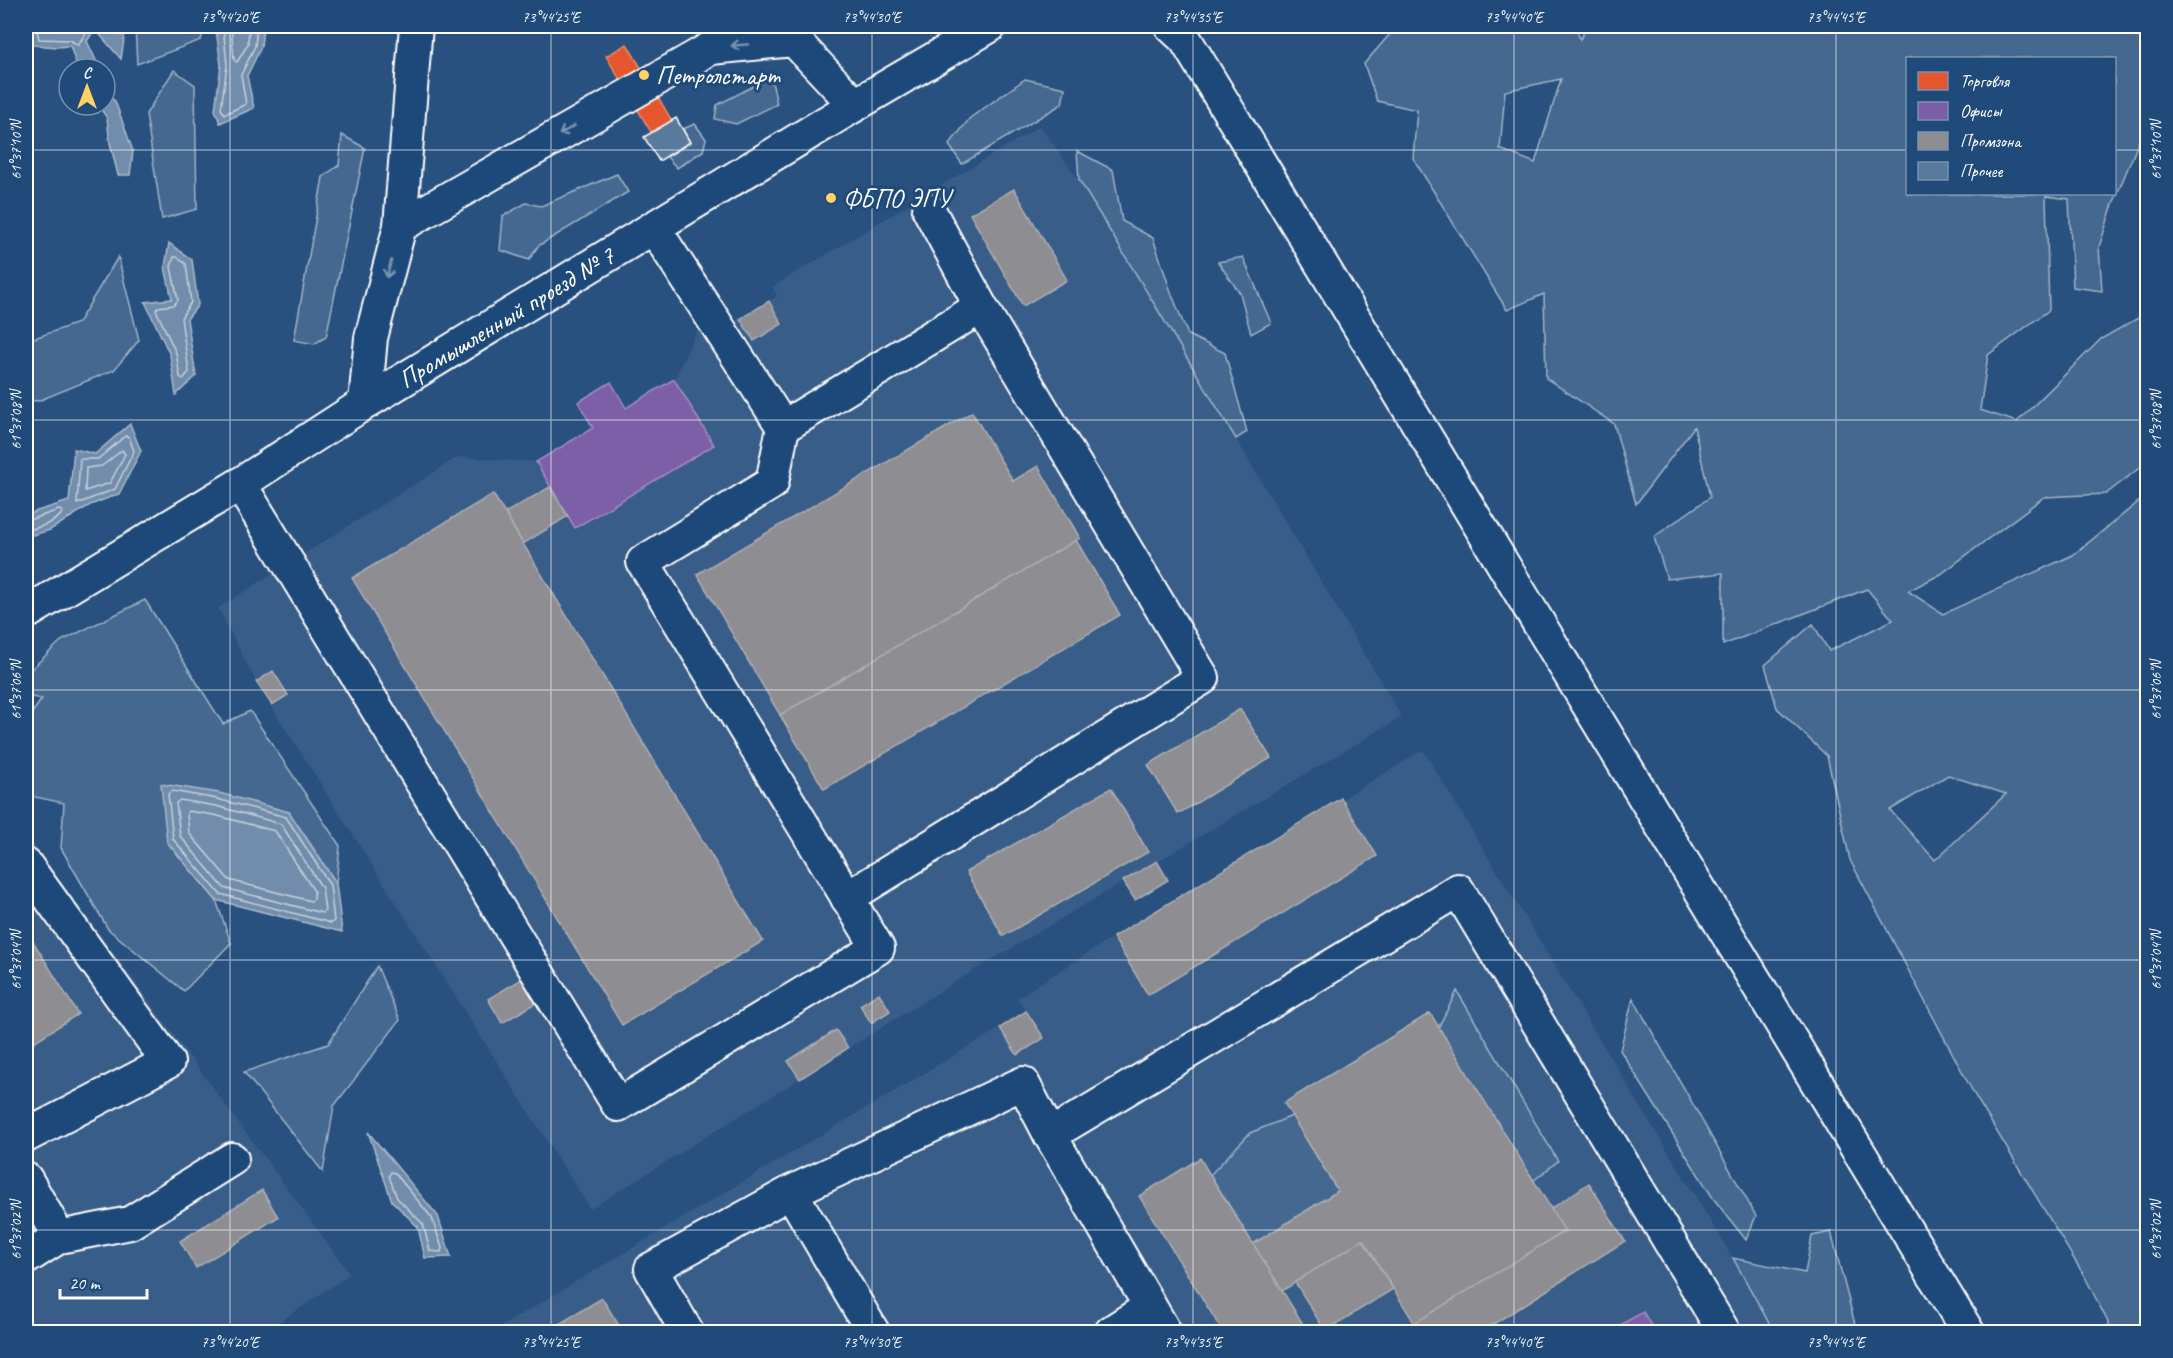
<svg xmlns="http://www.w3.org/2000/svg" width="2173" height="1358" font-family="Caveat,sans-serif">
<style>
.built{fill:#375d88}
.green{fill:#446890;stroke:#a2b4c8;stroke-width:1.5;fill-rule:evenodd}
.water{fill:#718dab;stroke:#aabbcd;stroke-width:1.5}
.shops{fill:#e4572e;stroke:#ec896d;stroke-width:1.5}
.offices{fill:#7b5ea7;stroke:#a38ec1;stroke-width:1.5}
.industry{fill:#8d8d92;stroke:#afafb3;stroke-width:1.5}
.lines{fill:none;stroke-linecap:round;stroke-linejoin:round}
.shore{stroke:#c6d1dd;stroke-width:1.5}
.building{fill:#5a7a9d;stroke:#fff;stroke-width:1.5}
.minor-casing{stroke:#fff;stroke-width:36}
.minor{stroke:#1f4a7a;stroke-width:32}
.oneway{stroke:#7992af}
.ticks{fill:none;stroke:#fff;stroke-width:1.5;stroke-opacity:0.45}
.poi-dot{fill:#ffd166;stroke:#1f4a7a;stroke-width:2}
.labels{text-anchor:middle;stroke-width:6;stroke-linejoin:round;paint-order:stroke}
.poi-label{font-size:26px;fill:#fff;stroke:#1f4a7a;text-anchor:start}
.street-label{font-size:26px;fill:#fff;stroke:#1f4a7a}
.neatline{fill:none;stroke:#fff;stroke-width:2}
.ticks-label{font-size:15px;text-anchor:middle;fill:#fff}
</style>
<rect width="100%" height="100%" fill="#28517f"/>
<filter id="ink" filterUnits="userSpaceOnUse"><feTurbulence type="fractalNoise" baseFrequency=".0167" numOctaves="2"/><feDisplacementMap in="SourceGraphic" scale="12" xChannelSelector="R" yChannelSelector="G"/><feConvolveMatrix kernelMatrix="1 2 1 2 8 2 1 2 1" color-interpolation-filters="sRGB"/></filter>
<g filter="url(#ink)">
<!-- built -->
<g class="built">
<polygon points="1040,126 1079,180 1236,439 1402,717 976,969 590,1209 256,682 218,608 458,457 536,462 593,428 578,402 611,382 627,408 674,379 697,331 714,320 731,323 740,319 777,296 772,287"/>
<polygon points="1423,750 1733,1258 1774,1332 492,1332 1000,1028 1026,1011 1017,998 1113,937"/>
<polygon points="26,834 350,1274 265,1332 26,1332"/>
</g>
<!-- green -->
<g class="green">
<polygon points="135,26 205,26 201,40 137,64"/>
<path d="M 1397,26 L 1575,26 L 1580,39 L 1588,26 L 2147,26 L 2147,122 L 2113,204 L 2099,247 L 2102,291 L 2073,287 L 2069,199 L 2046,196 L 2049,310 L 1988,355 L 1980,410 L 2017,422 L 2101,339 L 2147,313 L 2147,462 L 2106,494 L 2044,497 L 1941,574 L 1908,591 L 1943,614 L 2073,555 L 2147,495 L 2147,1332 L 2113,1332 L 2085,1277 L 1974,1094 L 1850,860 L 1827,756 L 1777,708 L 1765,665 L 1813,624 L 1829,651 L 1893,620 L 1867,589 L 1723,645 L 1723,573 L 1667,579 L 1654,537 L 1710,497 L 1694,427 L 1636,504 L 1614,424 L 1546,378 L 1544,294 L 1507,310 L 1413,158 L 1417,110 L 1377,101 L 1364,64 ZM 1908,58 L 2114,58 L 2114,194 L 1908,194 ZM 1561,79 L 1535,163 L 1500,149 L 1505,91 ZM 1948,775 L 2006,794 L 1935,860 L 1890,810 Z"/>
<polygon points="174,70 195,85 197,209 162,219 146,114"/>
<polygon points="771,77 777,104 736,124 715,119 717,105"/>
<polygon points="1025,79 1065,88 1062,104 962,164 949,145 970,118"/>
<polygon points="695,124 706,139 703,151 677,168 667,157 690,143 683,129"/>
<polygon points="342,135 365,148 326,337 314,344 294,340 323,177 339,165"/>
<polygon points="1077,151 1113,170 1122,221 1153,238 1171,292 1188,335 1225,353 1247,432 1236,439 1079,180"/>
<polygon points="617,174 628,192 538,246 529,260 500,250 503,216 526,203 541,206"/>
<polygon points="118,257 139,340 114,370 38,401 26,400 26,341 78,323"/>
<polygon points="1243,257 1271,323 1251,334 1240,293 1218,262"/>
<polygon points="145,600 223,724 250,711 340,846 336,883 289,812 167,842 216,900 231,943 184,991 108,929 61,848 64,803 26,795 26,721 42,699 26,696 26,674 61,641"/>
<polygon points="377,966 400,1020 334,1106 323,1172 244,1072 328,1044"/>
<polygon points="1457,991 1558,1161 1533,1181 1438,1028"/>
<polygon points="1633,998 1756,1216 1746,1240 1713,1198 1620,1050"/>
<polygon points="1292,1116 1338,1191 1253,1244 1210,1175 1250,1133"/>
<polygon points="1831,1232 1857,1332 1774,1332 1733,1258 1805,1273 1812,1236"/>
</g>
<!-- water -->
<g class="water">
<polygon points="30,26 73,26 79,28 81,26 126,26 121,59 95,29 87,41 100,69 78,69 70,46 57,47 33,45"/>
<polygon points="218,26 263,26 261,47 247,76 254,108 220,123 215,110 221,65 216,30"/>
<polygon points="105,93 115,101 133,151 130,175 118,175 110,143 107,118 98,105 105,105"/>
<polygon points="169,243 192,260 198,305 187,319 196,376 176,395 170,355 145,302 172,299 165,267"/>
<polygon points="130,424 141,451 119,494 90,505 50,530 26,537 26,517 34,512 69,501 74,449 95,454"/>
<polygon points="161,784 219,793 289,812 336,883 342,932 216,900 167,842"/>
<polygon points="368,1132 438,1216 451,1257 425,1258 418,1227 392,1201"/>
</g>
<!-- shops -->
<polygon class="shops" points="627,44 672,121 651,132 606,56"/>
<!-- offices -->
<g class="offices">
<polygon points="674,379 714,445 575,528 536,462 593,428 578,402 611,382 626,408"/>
<polygon points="1643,1312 1655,1332 1608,1332"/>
</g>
<!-- industry -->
<g class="industry">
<polygon points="1014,189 1067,280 1023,306 970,214"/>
<polygon points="769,301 782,324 754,341 740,319"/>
<polygon points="972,412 1013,481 1038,466 1080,538 780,715 697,574"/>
<polygon points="550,487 568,516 523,544 505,513"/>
<polygon points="493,494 763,941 622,1025 352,578"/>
<polygon points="1076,540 1120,615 824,789 780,715"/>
<polygon points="273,671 288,695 272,705 256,682"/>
<polygon points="1240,709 1271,758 1178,814 1148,765"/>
<polygon points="1111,788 1148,852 1003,936 966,872"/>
<polygon points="1341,798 1377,856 1148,995 1113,937"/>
<polygon points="1157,861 1168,880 1135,900 1123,881"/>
<polygon points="26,930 78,1014 26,1047"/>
<polygon points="522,979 536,1003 502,1023 488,999"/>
<polygon points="879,993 890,1011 871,1023 860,1005"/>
<polygon points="1026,1011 1044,1038 1017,1055 1000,1028"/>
<polygon points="1430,1013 1565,1231 1415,1324 1363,1240 1282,1291 1253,1244 1338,1191 1284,1103"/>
<polygon points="836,1030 848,1048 800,1079 788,1061"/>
<polygon points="1200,1158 1210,1175 1308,1332 1223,1332 1139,1196"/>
<polygon points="1589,1183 1625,1241 1481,1332 1400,1332 1565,1231 1551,1209"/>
<polygon points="262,1190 278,1217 196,1268 180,1241"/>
<polygon points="1363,1240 1393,1289 1325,1331 1295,1282"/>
<polygon points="602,1298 623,1332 546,1332"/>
</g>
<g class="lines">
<!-- shore -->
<g class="shore">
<polyline points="36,26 39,39 70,40 78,45 90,26"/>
<polyline points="223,26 227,65 221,109 225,114 246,104 241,75 255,46 257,26"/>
<polyline points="231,26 234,60 237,62 248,44 249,26"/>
<polygon points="174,257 177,257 186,264 191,302 181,318 189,372 183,379 180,377 176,353 156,310 158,307 174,305 178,300 171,267"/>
<polygon points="125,436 129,437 134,451 115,489 77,504 80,459 98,459"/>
<polygon points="122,450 125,454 110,483 85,491 86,468 102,466"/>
<path d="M 26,521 L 59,510 L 63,512 C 55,524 38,527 26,531"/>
<polygon points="172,791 217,799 286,817 330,885 334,921 331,923 220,894 173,839 168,794"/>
<polygon points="180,800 216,806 281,824 322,888 325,911 322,913 224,888 180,836 176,803"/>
<polygon points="188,811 214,815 275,831 314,891 314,899 311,901 229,880 189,833 187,814"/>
<polygon points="391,1172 395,1173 432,1218 442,1248 441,1252 430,1251 423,1224 397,1198 389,1176"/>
</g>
</g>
<!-- building -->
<polygon class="building" points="676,118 690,142 659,161 644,137"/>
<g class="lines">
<!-- minor casing -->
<g class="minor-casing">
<g id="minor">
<polyline points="1171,26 1185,39 1968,1332"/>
<polyline points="400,226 416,26"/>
<polyline points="365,403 371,338 400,226 711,48 794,40 855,105"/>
<polyline points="783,427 981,307"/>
<polyline points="240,484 618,1105 878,948 643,562 772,483 783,427 654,228"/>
<path id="s1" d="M 26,613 L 240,484 L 365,403 L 855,105 L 990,26"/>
<polyline points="26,865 168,1062 26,1136"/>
<polyline points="847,898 1203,678 981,307 929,210"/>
<polyline points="1050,1135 1458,890 1724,1332"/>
<polyline points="26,1179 59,1237"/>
<polyline points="791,1192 873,1332"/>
<polyline points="26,1258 59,1237 130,1223 232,1159"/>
<polyline points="687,1332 651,1269 791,1192 1023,1083 1050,1135 1165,1332"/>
<polyline points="1111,1332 1150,1307"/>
</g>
</g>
<!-- minor -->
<use href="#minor" class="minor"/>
</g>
<!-- one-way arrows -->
<defs><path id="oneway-shaft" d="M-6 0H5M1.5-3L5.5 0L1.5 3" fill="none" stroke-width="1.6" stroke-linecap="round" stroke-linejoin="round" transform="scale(1.5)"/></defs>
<g class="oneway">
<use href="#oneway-shaft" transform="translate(740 45) rotate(175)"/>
<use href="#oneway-shaft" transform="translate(567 130) rotate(150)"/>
<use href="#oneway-shaft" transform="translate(389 269) rotate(105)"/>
</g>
</g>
<!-- ticks -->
<path class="ticks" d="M 230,26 L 230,1332M 551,26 L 551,1332M 872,26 L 872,1332M 1193,26 L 1193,1332M 1514,26 L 1514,1332M 1836,26 L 1836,1332M 26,150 L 1908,150M 2114,150 L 2148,150M 26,420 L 2148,420M 26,690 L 2148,690M 26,960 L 2148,960M 26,1230 L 2148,1230"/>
<!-- markers -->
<g class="poi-dot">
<circle cx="644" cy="75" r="6"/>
<circle cx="831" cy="198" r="6"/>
</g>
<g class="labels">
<!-- poi labels -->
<g class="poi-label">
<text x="656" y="84">Петролстарт</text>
<text x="843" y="207">ФБПО ЭПУ</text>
</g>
<!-- street labels -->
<g class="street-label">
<text dy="9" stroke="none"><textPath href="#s1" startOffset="564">Промышленный проезд № 7</textPath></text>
</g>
</g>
<!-- margin -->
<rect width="2173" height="1358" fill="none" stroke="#1f4a7a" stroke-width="66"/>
<!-- legend -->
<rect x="1906" y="57" width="210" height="138" fill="#1f4a7a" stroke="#7992af" stroke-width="1.5"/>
<rect x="1918" y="72" width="30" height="18" fill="#e4572e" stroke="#7992af" stroke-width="1.5"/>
<text x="1960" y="87" font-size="18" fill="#ffffff">Торговля</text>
<rect x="1918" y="102" width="30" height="18" fill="#7b5ea7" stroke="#7992af" stroke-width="1.5"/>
<text x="1960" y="117" font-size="18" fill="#ffffff">Офисы</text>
<rect x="1918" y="132" width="30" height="18" fill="#8d8d92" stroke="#7992af" stroke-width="1.5"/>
<text x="1960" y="147" font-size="18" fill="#ffffff">Промзона</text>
<rect x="1918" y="162" width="30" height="18" fill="#5a7a9d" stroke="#7992af" stroke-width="1.5"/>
<text x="1960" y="177" font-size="18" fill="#ffffff">Прочее</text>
<!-- north arrow -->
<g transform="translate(87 87)"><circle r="28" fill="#1f4a7a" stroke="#7992af" stroke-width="1.5"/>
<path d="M0-4.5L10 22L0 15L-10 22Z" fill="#ffd166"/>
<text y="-9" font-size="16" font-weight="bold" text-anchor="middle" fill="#ffffff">С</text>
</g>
<!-- scale -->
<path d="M60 1289v9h87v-9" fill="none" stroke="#ffffff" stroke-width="3"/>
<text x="69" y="1289" font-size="18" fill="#ffffff" stroke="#1f4a7a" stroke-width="4.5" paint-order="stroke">20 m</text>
<rect x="33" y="33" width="2107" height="1292" class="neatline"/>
<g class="ticks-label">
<text x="230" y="22">73°44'20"E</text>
<text x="551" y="22">73°44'25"E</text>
<text x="872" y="22">73°44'30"E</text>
<text x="1193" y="22">73°44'35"E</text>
<text x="1514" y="22">73°44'40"E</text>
<text x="1836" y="22">73°44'45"E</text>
<text transform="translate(16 150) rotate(-90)" y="5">61°37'10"N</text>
<text transform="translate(2156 150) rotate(-90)" y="5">61°37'10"N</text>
<text transform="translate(16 420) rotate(-90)" y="5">61°37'08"N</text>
<text transform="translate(2156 420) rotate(-90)" y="5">61°37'08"N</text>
<text transform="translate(16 690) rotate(-90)" y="5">61°37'06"N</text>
<text transform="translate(2156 690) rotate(-90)" y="5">61°37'06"N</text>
<text transform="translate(16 960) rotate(-90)" y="5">61°37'04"N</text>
<text transform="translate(2156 960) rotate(-90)" y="5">61°37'04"N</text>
<text transform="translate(16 1230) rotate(-90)" y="5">61°37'02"N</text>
<text transform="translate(2156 1230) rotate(-90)" y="5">61°37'02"N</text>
<text x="230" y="1347">73°44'20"E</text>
<text x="551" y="1347">73°44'25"E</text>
<text x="872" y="1347">73°44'30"E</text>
<text x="1193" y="1347">73°44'35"E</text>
<text x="1514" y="1347">73°44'40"E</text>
<text x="1836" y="1347">73°44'45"E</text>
</g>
</svg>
